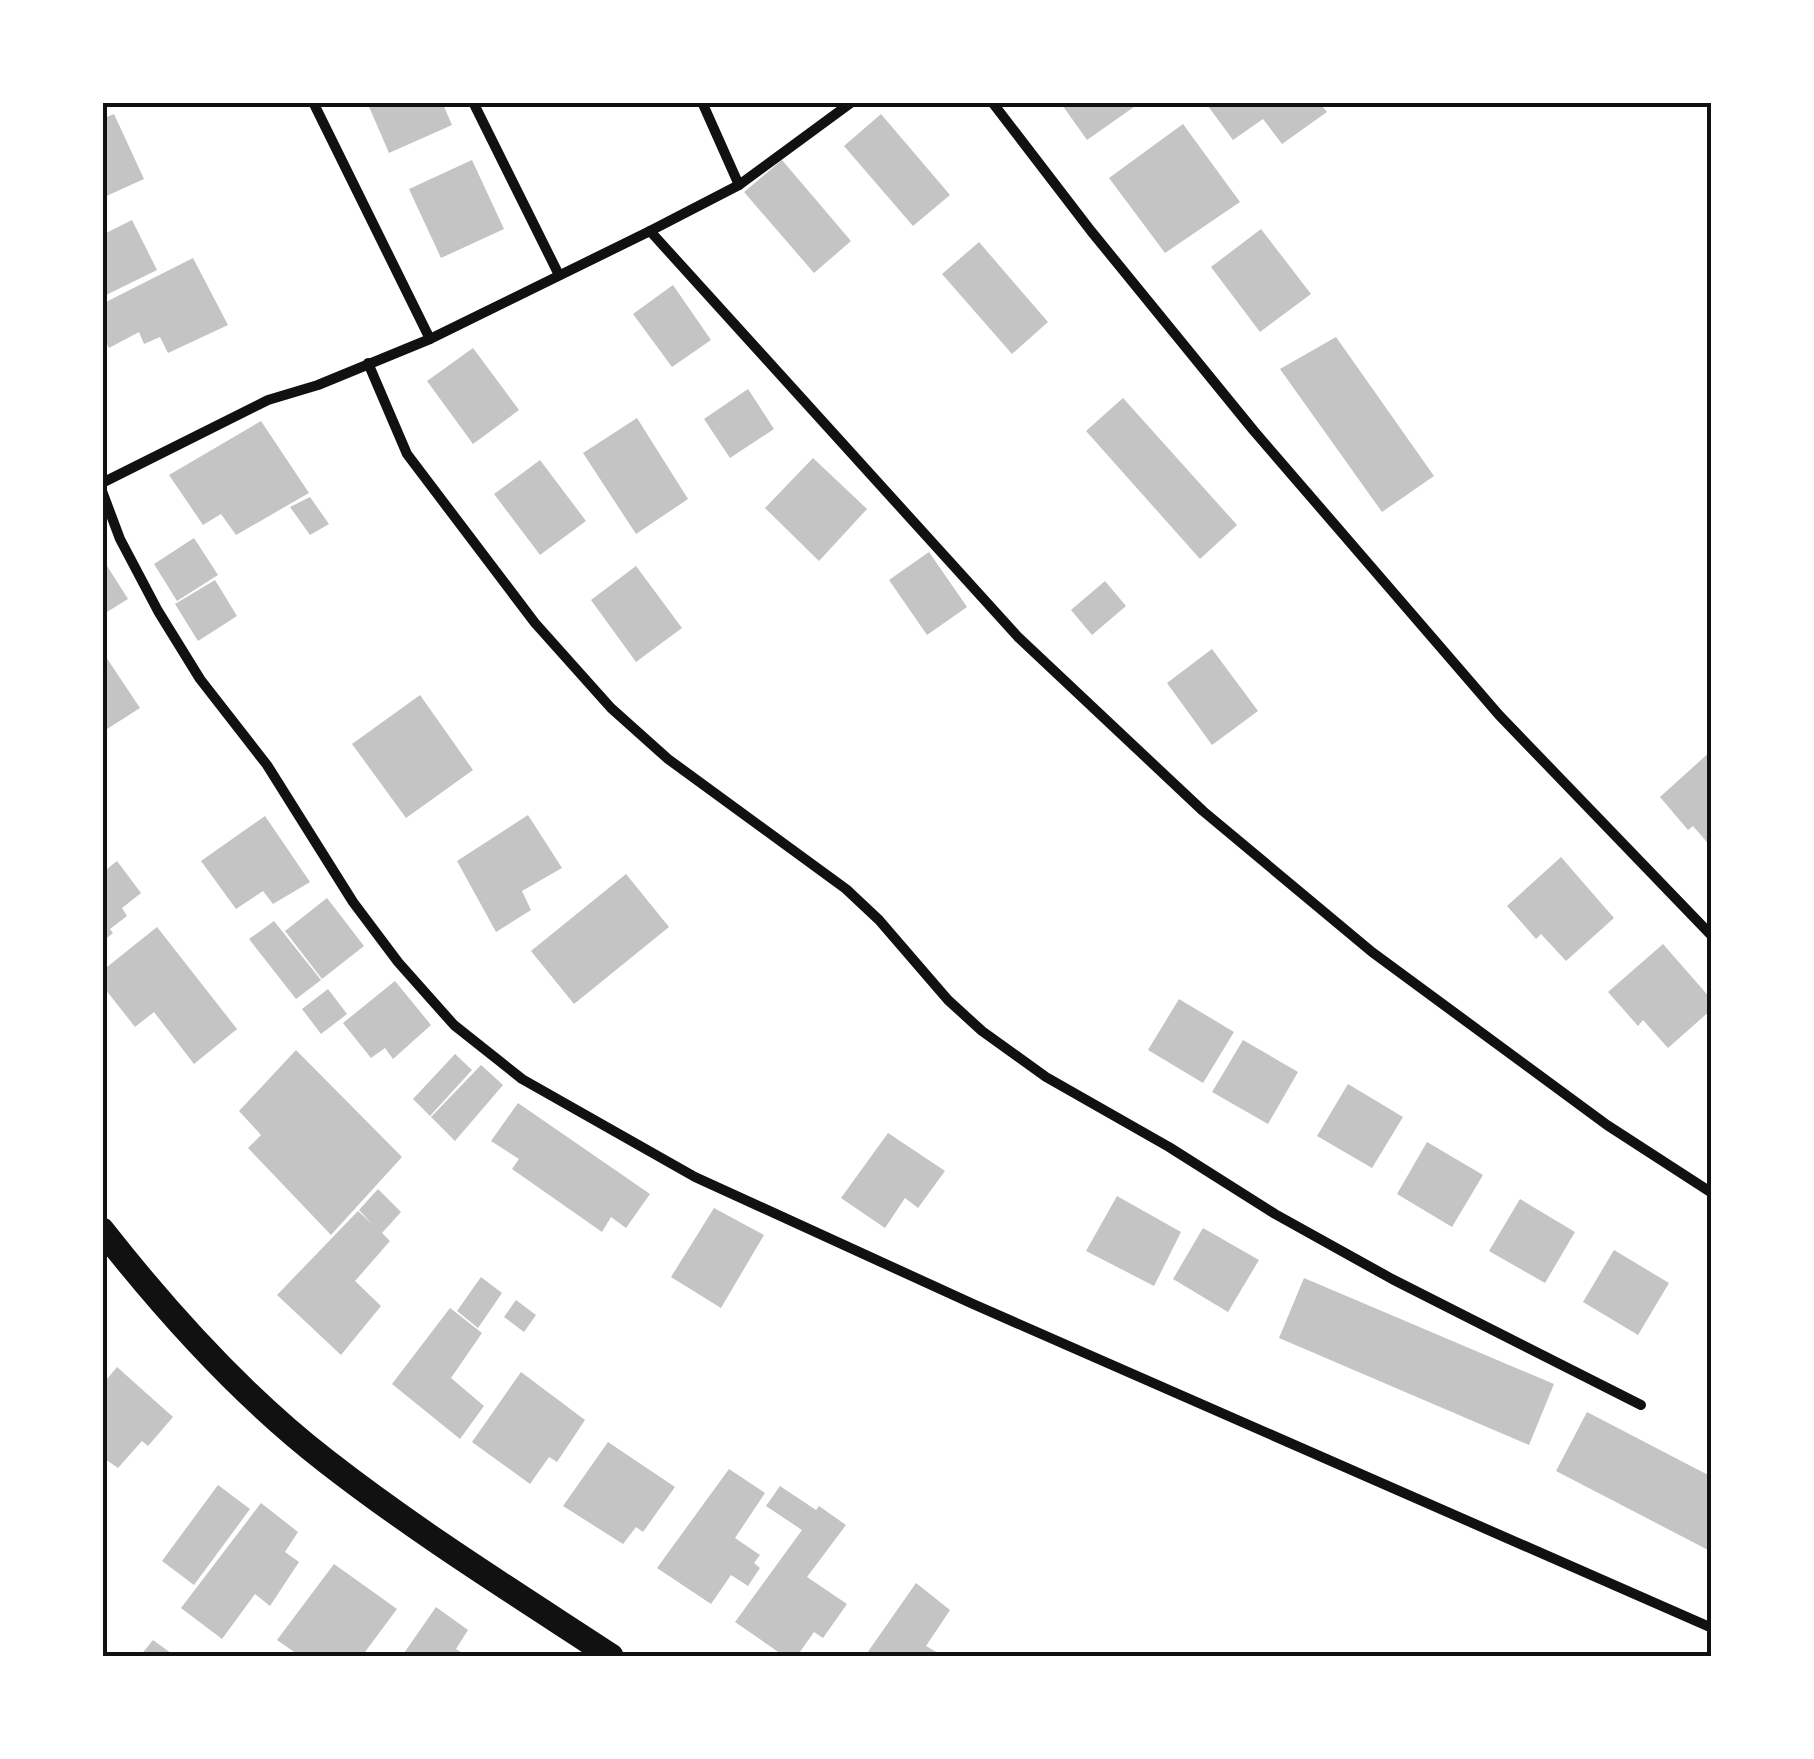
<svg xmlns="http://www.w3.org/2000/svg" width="1814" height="1759" font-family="'IBM Plex Sans',sans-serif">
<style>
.building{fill:#c4c4c4}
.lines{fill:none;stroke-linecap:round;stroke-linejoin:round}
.minor{stroke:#111;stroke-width:10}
.primary{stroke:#111;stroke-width:25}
.neatline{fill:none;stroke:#111;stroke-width:4}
</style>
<rect width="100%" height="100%" fill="#fff"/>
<!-- building -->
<g class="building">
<polygon points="367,102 442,102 452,125 389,153"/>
<polygon points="1060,102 1141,102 1087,140"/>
<polygon points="1205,102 1319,102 1327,112 1282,144 1263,119 1233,140"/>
<polygon points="114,114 144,179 102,198 102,119"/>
<polygon points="881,114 950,195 913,226 844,146"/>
<polygon points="1183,124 1240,202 1165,253 1109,178"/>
<polygon points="472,160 504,229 441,258 409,189"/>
<polygon points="782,160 851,241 814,273 744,192"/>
<polygon points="132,220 157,270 102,297 102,235"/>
<polygon points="1261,229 1311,294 1260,332 1211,267"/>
<polygon points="979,242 1048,322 1012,354 942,274"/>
<polygon points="193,258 228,325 168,353 160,337 144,344 139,332 109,348 102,334 102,304"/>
<polygon points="673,285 711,340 672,367 633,314"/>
<polygon points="1336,337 1434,476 1382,512 1280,369"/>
<polygon points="473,348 519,410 473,444 427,381"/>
<polygon points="748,389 774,429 730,458 704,419"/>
<polygon points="1123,398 1237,525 1200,559 1086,431"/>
<polygon points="637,418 688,499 636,534 583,453"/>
<polygon points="261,421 309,493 236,535 221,514 203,525 169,475"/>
<polygon points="813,458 867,509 819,561 765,508"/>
<polygon points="540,460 586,521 540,555 494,494"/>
<polygon points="310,497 329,524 310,535 290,507"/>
<polygon points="194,538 218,575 177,601 154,564"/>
<polygon points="929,552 967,607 927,635 889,580"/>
<polygon points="102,558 128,599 102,615"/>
<polygon points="636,566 682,628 636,662 591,600"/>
<polygon points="215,580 237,616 198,641 175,604"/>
<polygon points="1105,581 1126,606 1092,635 1071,610"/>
<polygon points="1212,649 1258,711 1212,745 1167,683"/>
<polygon points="102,651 140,708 107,729 102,723"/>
<polygon points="420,695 473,770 406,818 352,744"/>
<polygon points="1712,750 1712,848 1693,826 1688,830 1660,797"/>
<polygon points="528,815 562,868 522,891 531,910 496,932 457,861"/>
<polygon points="265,816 310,882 273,904 263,891 236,909 201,861"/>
<polygon points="1561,857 1614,918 1566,961 1541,934 1536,939 1507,906"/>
<polygon points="117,861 141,893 122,908 127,916 110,929 113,933 102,942 102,873"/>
<polygon points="626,874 669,927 574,1004 531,951"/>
<polygon points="327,898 364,946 322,979 285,931"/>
<polygon points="274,921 321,980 296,999 249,939"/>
<polygon points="157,927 237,1029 194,1064 154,1012 135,1027 102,985 102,971"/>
<polygon points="1663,944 1712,1000 1712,1009 1668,1048 1643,1020 1638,1026 1608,992"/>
<polygon points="395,981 431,1025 393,1059 385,1048 371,1058 343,1023"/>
<polygon points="328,989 347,1014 321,1034 302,1009"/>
<polygon points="1179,999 1234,1032 1203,1083 1148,1050"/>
<polygon points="1243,1040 1298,1072 1268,1124 1212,1092"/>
<polygon points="296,1050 402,1157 331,1235 248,1148 261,1135 239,1111"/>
<polygon points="455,1054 472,1070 430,1116 413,1099"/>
<polygon points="481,1065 503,1085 455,1141 431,1117"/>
<polygon points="1348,1084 1403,1117 1372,1168 1317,1136"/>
<polygon points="518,1103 650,1194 626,1228 611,1217 602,1232 512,1169 519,1159 491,1141"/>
<polygon points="888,1133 945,1171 918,1208 905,1198 885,1228 841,1198"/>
<polygon points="1427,1142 1483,1175 1452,1227 1397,1194"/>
<polygon points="378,1189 401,1212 382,1233 390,1241 355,1281 381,1306 341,1355 277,1295 358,1211 372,1224 359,1210"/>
<polygon points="1117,1196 1181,1232 1154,1286 1086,1251"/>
<polygon points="1520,1199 1575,1232 1545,1283 1489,1251"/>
<polygon points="714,1208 764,1235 721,1308 671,1277"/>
<polygon points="1203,1228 1259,1260 1228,1312 1173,1279"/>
<polygon points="1614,1250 1669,1283 1638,1335 1583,1302"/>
<polygon points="481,1277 502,1293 478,1328 457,1311"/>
<polygon points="1304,1278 1554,1384 1529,1445 1279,1338"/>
<polygon points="516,1300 536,1315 524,1332 504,1317"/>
<polygon points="450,1308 482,1333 451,1378 484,1406 460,1439 392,1384"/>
<polygon points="117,1367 173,1417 148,1446 142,1441 118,1468 102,1457 102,1385"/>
<polygon points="521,1372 585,1420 557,1462 549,1457 530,1484 472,1442"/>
<polygon points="1587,1412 1712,1477 1712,1552 1556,1471"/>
<polygon points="608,1442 675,1487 643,1532 636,1527 623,1544 563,1506"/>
<polygon points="729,1469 765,1493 735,1538 760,1555 754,1563 760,1568 748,1586 731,1575 711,1604 657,1568"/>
<polygon points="218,1485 250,1509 194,1585 162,1561"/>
<polygon points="780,1486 816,1510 819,1506 846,1525 807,1577 847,1604 823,1638 814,1632 797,1656 784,1656 735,1622 802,1530 766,1506"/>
<polygon points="261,1503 298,1532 285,1552 299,1562 270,1606 255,1594 222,1639 181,1608"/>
<polygon points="334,1564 397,1609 362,1656 300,1656 277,1640"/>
<polygon points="916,1583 950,1610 926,1646 943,1656 865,1656"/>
<polygon points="436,1607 468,1630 456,1649 467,1656 402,1656"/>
<polygon points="153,1640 175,1656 140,1656"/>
</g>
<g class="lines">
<!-- minor -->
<g class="minor">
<polyline points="313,102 430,339"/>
<polyline points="473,102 559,275"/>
<polyline points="702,102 739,185"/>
<polyline points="992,102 1091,231 1254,431 1499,715 1712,936"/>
<polyline points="650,231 1018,637 1203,811 1372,952 1607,1125 1712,1193"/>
<polyline points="368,363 407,454 535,623 611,708 668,759 846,889 879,920 948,1000 982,1031 1046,1077 1169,1147 1275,1214 1392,1279 1641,1405"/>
<polyline points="102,483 268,400 318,385 430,339 650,231 739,185 852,102"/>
<polyline points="102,491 120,539 158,611 200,679 267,765 353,902 398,962 454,1025 522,1079 695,1177 973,1304 1712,1628"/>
</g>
<!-- primary -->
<path class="primary" d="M 102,1230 C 168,1314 242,1396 326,1461 C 417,1532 515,1593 611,1656"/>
</g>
<!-- border -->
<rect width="1814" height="1759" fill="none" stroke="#ffffff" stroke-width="210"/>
<rect x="105" y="105" width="1604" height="1549" class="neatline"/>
</svg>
